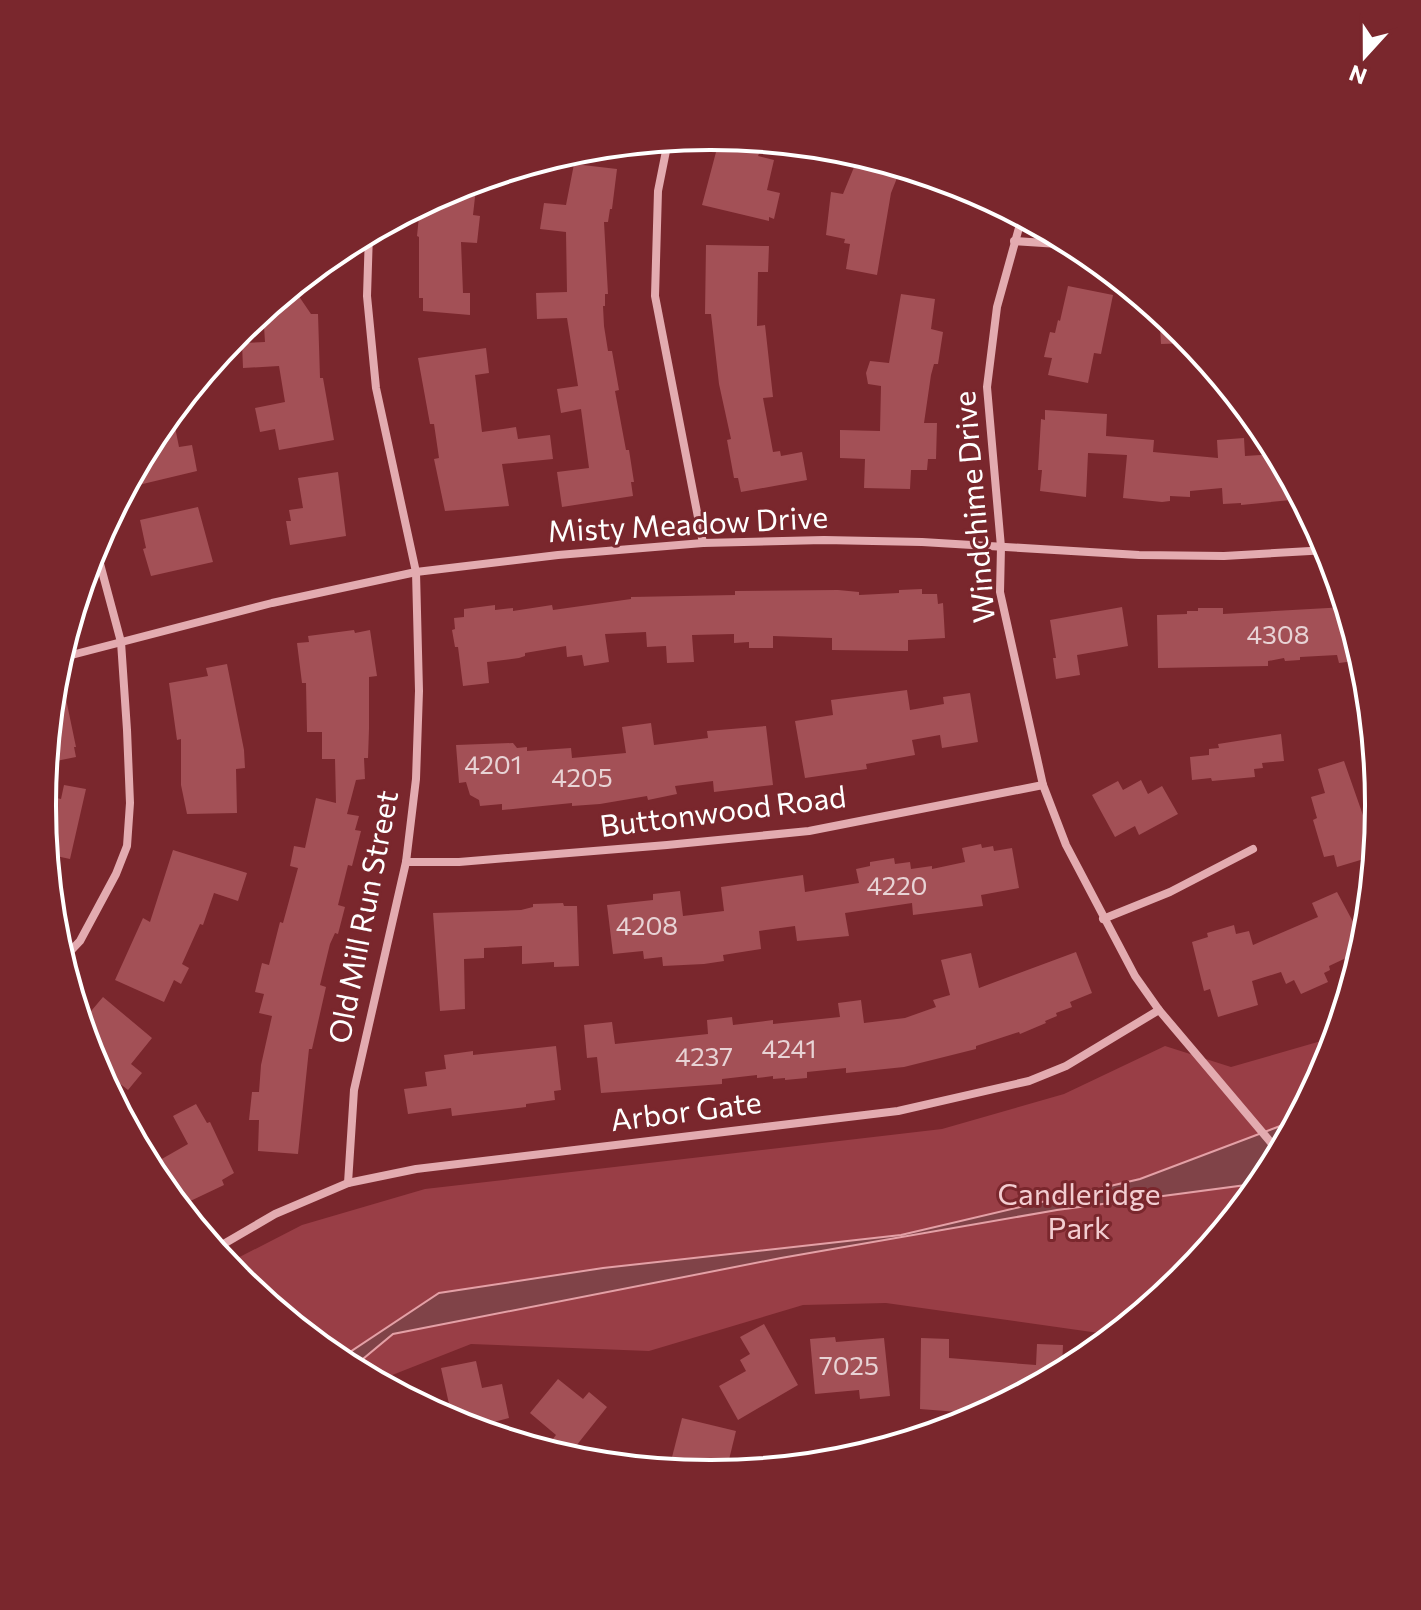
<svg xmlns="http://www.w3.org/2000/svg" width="1421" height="1610" font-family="Commissioner,sans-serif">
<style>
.green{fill:#993e46}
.water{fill:#804348;stroke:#e4a0a6;stroke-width:2}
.building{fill:#a35056}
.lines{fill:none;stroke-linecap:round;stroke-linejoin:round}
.street{stroke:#e3abb0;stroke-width:8}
.labels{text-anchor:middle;stroke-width:6;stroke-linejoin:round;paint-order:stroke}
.number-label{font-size:26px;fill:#e8d3d5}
.street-label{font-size:30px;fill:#fff;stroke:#7a272d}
.park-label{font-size:30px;fill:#f3cdd1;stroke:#7a272d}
.rim{fill:none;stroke:#fff;stroke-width:4}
</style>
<rect width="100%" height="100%" fill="#7a272d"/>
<!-- green -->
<polygon class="green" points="1335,1037 1328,1061 1266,1177 1183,1278 1113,1335 886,1303 803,1305 649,1351 471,1344 377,1381 339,1361 237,1277 226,1264 302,1225 425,1189 942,1129 1064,1094 1165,1046 1231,1067"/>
<!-- water -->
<polygon class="water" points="1296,1120 1261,1183 1057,1210 781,1258 393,1334 352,1368 338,1360 439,1293 603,1268 901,1235 1140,1179"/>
<!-- building -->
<g class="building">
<polygon points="720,137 764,142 758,156 774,160 767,190 780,193 774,219 769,217 769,221 702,205"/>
<polygon points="859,155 901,168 891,193 877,275 846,269 850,244 844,243 845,239 826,235 831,192 843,194"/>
<polygon points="574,164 617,169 612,209 610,209 608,222 604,222 608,294 605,294 605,306 603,306 604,326 608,351 612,351 619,390 615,391 626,450 629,450 634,482 631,482 633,496 562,507 557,472 589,468 581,409 561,413 557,389 578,386 567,318 537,319 536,293 567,292 566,232 540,229 544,203 566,205"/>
<polygon points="471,182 470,187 476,188 473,215 480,216 477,243 461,242 463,293 470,293 470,315 423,311 423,298 419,298 419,237 417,236 420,206 455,187"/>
<polygon points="706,245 769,246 768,272 758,272 757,326 765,325 773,397 763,398 773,452 780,451 781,456 802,452 807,480 741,492 738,478 734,478 727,440 731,439 719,384 711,314 705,314"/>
<polygon points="1068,286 1113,295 1101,354 1094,353 1088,383 1048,375 1052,358 1044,357 1050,332 1055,333 1058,320 1060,321"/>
<polygon points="287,292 296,292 311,314 318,314 320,378 323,378 334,440 279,450 275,429 260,432 255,408 285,402 279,366 243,368 242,343 265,342 263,311"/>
<polygon points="901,294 935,299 931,329 943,332 938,364 934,364 931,375 924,423 937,423 936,459 928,459 927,470 911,470 910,489 864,488 865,459 840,458 840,430 880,431 881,386 868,384 866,373 870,361 889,363"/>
<polygon points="1159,313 1184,333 1192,343 1161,344"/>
<polygon points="486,348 489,373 475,375 482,432 516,427 518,439 550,435 553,459 502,464 509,506 445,511 434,459 439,458 434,424 430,424 418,358"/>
<polygon points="1045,410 1107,414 1106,436 1154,440 1153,452 1218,458 1217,440 1244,438 1245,456 1277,454 1290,478 1291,500 1241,505 1241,503 1223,504 1222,488 1190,491 1190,497 1170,496 1170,501 1162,502 1123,498 1127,455 1088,453 1086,497 1040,491 1042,470 1038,470 1041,419 1045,420"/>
<polygon points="172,412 179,447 192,445 197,471 126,488 155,433"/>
<polygon points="338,472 346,536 290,545 286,521 291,521 289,510 303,508 298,478"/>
<polygon points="198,507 213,562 151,576 143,549 146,548 140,520"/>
<polygon points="922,589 922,594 937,594 938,604 943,603 945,638 908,640 908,651 832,650 832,638 773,636 773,648 749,648 749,642 734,643 734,634 692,635 694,662 667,663 666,646 647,647 646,632 605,634 609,662 584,666 582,655 567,657 566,646 525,653 525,656 519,658 487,662 489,683 463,686 458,647 455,647 452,630 455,629 454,618 464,617 464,609 495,605 495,610 513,608 513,611 552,605 553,610 631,599 631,597 735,595 735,591 838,590 859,592 859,595 899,593 899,590"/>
<polygon points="1122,607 1128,646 1077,655 1080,675 1056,679 1053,658 1056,658 1050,620"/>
<polygon points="1346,607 1362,660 1339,663 1337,655 1300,657 1300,660 1285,661 1284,658 1268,661 1268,666 1158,668 1157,615 1187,614 1187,611 1198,611 1198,608 1223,608 1223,614"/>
<polygon points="354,630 355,633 370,630 377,676 369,677 369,729 368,758 364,758 365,779 356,780 347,814 359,816 355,830 361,831 352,866 348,865 338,905 345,907 338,934 335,933 330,944 320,985 326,987 312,1049 309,1049 298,1154 258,1151 259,1120 249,1120 252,1092 259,1092 261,1065 272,1016 259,1013 264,994 255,992 262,963 269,965 280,922 283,923 298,868 290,866 294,846 305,848 316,798 336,803 335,759 322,759 322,732 307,732 306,683 302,683 297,643 309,642 308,636"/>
<polygon points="227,664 244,750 245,768 236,769 237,813 187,814 181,785 181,739 177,740 169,683 208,676 206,668"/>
<polygon points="907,690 910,710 944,704 943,697 970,693 978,742 942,748 940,735 912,740 915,755 866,764 867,769 805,778 795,721 833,715 831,700"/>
<polygon points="66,699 76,747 74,747 76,757 46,763 52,702"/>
<polygon points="651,723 654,745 708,738 707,731 766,726 773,785 714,792 713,781 675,786 677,794 648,800 647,796 600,804 572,806 572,803 502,810 502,804 480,806 479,800 470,795 466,782 459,783 456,745 513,743 517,748 527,747 527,751 571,748 572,758 626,753 622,727"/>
<polygon points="1281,734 1284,761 1262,763 1263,768 1254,769 1255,777 1212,781 1211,778 1192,780 1190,757 1209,755 1209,749 1219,748 1218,744"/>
<polygon points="1344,761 1365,821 1370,820 1373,828 1377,827 1374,856 1337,867 1334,855 1324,857 1313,820 1317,818 1311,797 1325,793 1318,769"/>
<polygon points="1141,780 1148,794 1162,786 1178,814 1139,835 1135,826 1115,837 1092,795 1118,781 1123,790"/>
<polygon points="64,785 86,789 70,859 47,854 42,805 43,795 61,799"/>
<polygon points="981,844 982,848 993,846 994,851 1012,848 1019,888 981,895 983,906 913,915 912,903 845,913 849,936 797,941 795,926 759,931 761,949 723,955 724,961 704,964 663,966 662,957 644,959 643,951 613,954 607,905 653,900 653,894 680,891 683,916 724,911 721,887 803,875 805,892 859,883 856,869 870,866 870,862 894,858 895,864 910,862 911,869 932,866 932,869 965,862 962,848"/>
<polygon points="173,850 247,873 238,901 214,893 203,925 200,924 182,964 189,968 181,984 174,980 164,1002 115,980 143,918 150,922"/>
<polygon points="1337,892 1358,931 1367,927 1361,951 1329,966 1330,970 1324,973 1328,982 1301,994 1294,980 1286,984 1281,972 1252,981 1258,1005 1218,1017 1210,989 1204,991 1192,942 1208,937 1207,933 1234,925 1236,934 1249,931 1253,945 1318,917 1312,903"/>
<polygon points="563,903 564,906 577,906 579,966 554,967 554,962 522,964 522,946 484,948 484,958 464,959 465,1009 440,1011 433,913 521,910 533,907 533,904"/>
<polygon points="1076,952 1092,993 1070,1002 1072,1007 1056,1013 1057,1016 1045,1021 1046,1023 1020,1034 1019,1032 976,1046 976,1049 904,1067 846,1073 846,1068 807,1072 807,1078 785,1080 785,1078 773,1079 773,1076 757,1078 757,1075 722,1079 722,1084 601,1093 597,1057 587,1058 584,1025 612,1022 615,1044 708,1034 707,1020 732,1017 733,1025 773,1020 773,1024 840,1017 838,1003 861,1000 864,1023 905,1018 936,1007 933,1000 950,995 941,960 971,953 979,988"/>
<polygon points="103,997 152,1038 131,1064 142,1073 128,1090 94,1063 81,1023"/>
<polygon points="556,1046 561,1090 554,1091 555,1100 526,1104 526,1107 452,1116 451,1108 408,1114 404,1089 427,1086 425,1072 446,1069 444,1055 473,1051 473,1055"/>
<polygon points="196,1104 207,1123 210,1122 234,1173 222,1180 224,1185 184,1204 160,1160 188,1144 173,1116"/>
<polygon points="764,1324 798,1385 738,1420 719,1386 746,1371 740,1360 750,1354 740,1337"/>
<polygon points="835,1337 836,1342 884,1338 890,1396 860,1399 859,1390 815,1394 810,1339"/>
<polygon points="921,1338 949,1339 949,1358 1036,1365 1037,1344 1063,1345 1062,1367 1070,1367 983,1414 920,1409"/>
<polygon points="476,1361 482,1388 502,1384 509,1418 471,1428 453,1422 441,1368"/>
<polygon points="558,1379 583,1399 589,1392 607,1407 576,1446 594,1462 580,1461 544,1450 556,1435 530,1413"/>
<polygon points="682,1418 736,1431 726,1472 710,1474 669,1469"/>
</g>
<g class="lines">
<!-- street -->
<g class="street">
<polyline points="668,141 658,191 655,296 703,543"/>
<polyline points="1022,217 997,307 987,387 1001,547 1000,592 1043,785 1066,845 1135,976 1159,1010 1279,1152"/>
<polyline points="1014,241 1074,245"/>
<polyline points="60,658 272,603 416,572 558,555 703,543 824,540 922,542 1139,555 1224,556 1328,550"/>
<polyline points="406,862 459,862 667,845 809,831 1043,785"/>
<polyline points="1103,919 1170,892 1253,849"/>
<polyline points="62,960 80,941 116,874 127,846 130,803 127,730 121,642 95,545"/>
<polyline points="348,1183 354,1090 406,862 416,779 419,691 416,572 376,388 367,296 369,233"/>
<polyline points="215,1249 275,1214 348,1183 416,1169 898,1111 1029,1081 1066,1066 1159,1010"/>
</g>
</g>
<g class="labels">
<!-- number labels -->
<g class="number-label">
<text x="1278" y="644">4308</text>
<text x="493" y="774">4201</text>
<text x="582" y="787">4205</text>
<text x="897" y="895">4220</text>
<text x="647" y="935">4208</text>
<text x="789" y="1058">4241</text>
<text x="704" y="1066">4237</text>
<text x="849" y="1375">7025</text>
</g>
<!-- street labels -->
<g class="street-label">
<text transform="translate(975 507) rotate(-95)" y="10">Windchime Drive</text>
<text transform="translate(688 525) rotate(-3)" y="10">Misty Meadow Drive</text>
<text transform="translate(723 812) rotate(-7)" y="10">Buttonwood Road</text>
<text transform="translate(364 917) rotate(-79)" y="10">Old Mill Run Street</text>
<text transform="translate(686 1112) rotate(-7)" y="10">Arbor Gate</text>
</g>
<!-- park labels -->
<g class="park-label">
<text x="1079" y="1205">Candleridge<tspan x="1079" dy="34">Park</tspan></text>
</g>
</g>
<!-- crop -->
<path d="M0 0H1421V1610H0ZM710 150H711A654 654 0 0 1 1365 804V806A654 654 0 0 1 711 1460H710A654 654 0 0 1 56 806V804A654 654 0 0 1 710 150Z" fill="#7a272d" fill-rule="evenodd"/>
<path class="rim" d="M710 150H711A654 654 0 0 1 1365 804V806A654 654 0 0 1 711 1460H710A654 654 0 0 1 56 806V804A654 654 0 0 1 710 150Z"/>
<!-- north arrow -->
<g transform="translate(1365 56) rotate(201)" stroke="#7a272d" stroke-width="6" paint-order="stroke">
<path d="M0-6L14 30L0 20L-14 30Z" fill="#ffffff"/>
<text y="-12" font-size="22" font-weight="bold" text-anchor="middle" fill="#ffffff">N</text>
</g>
</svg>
